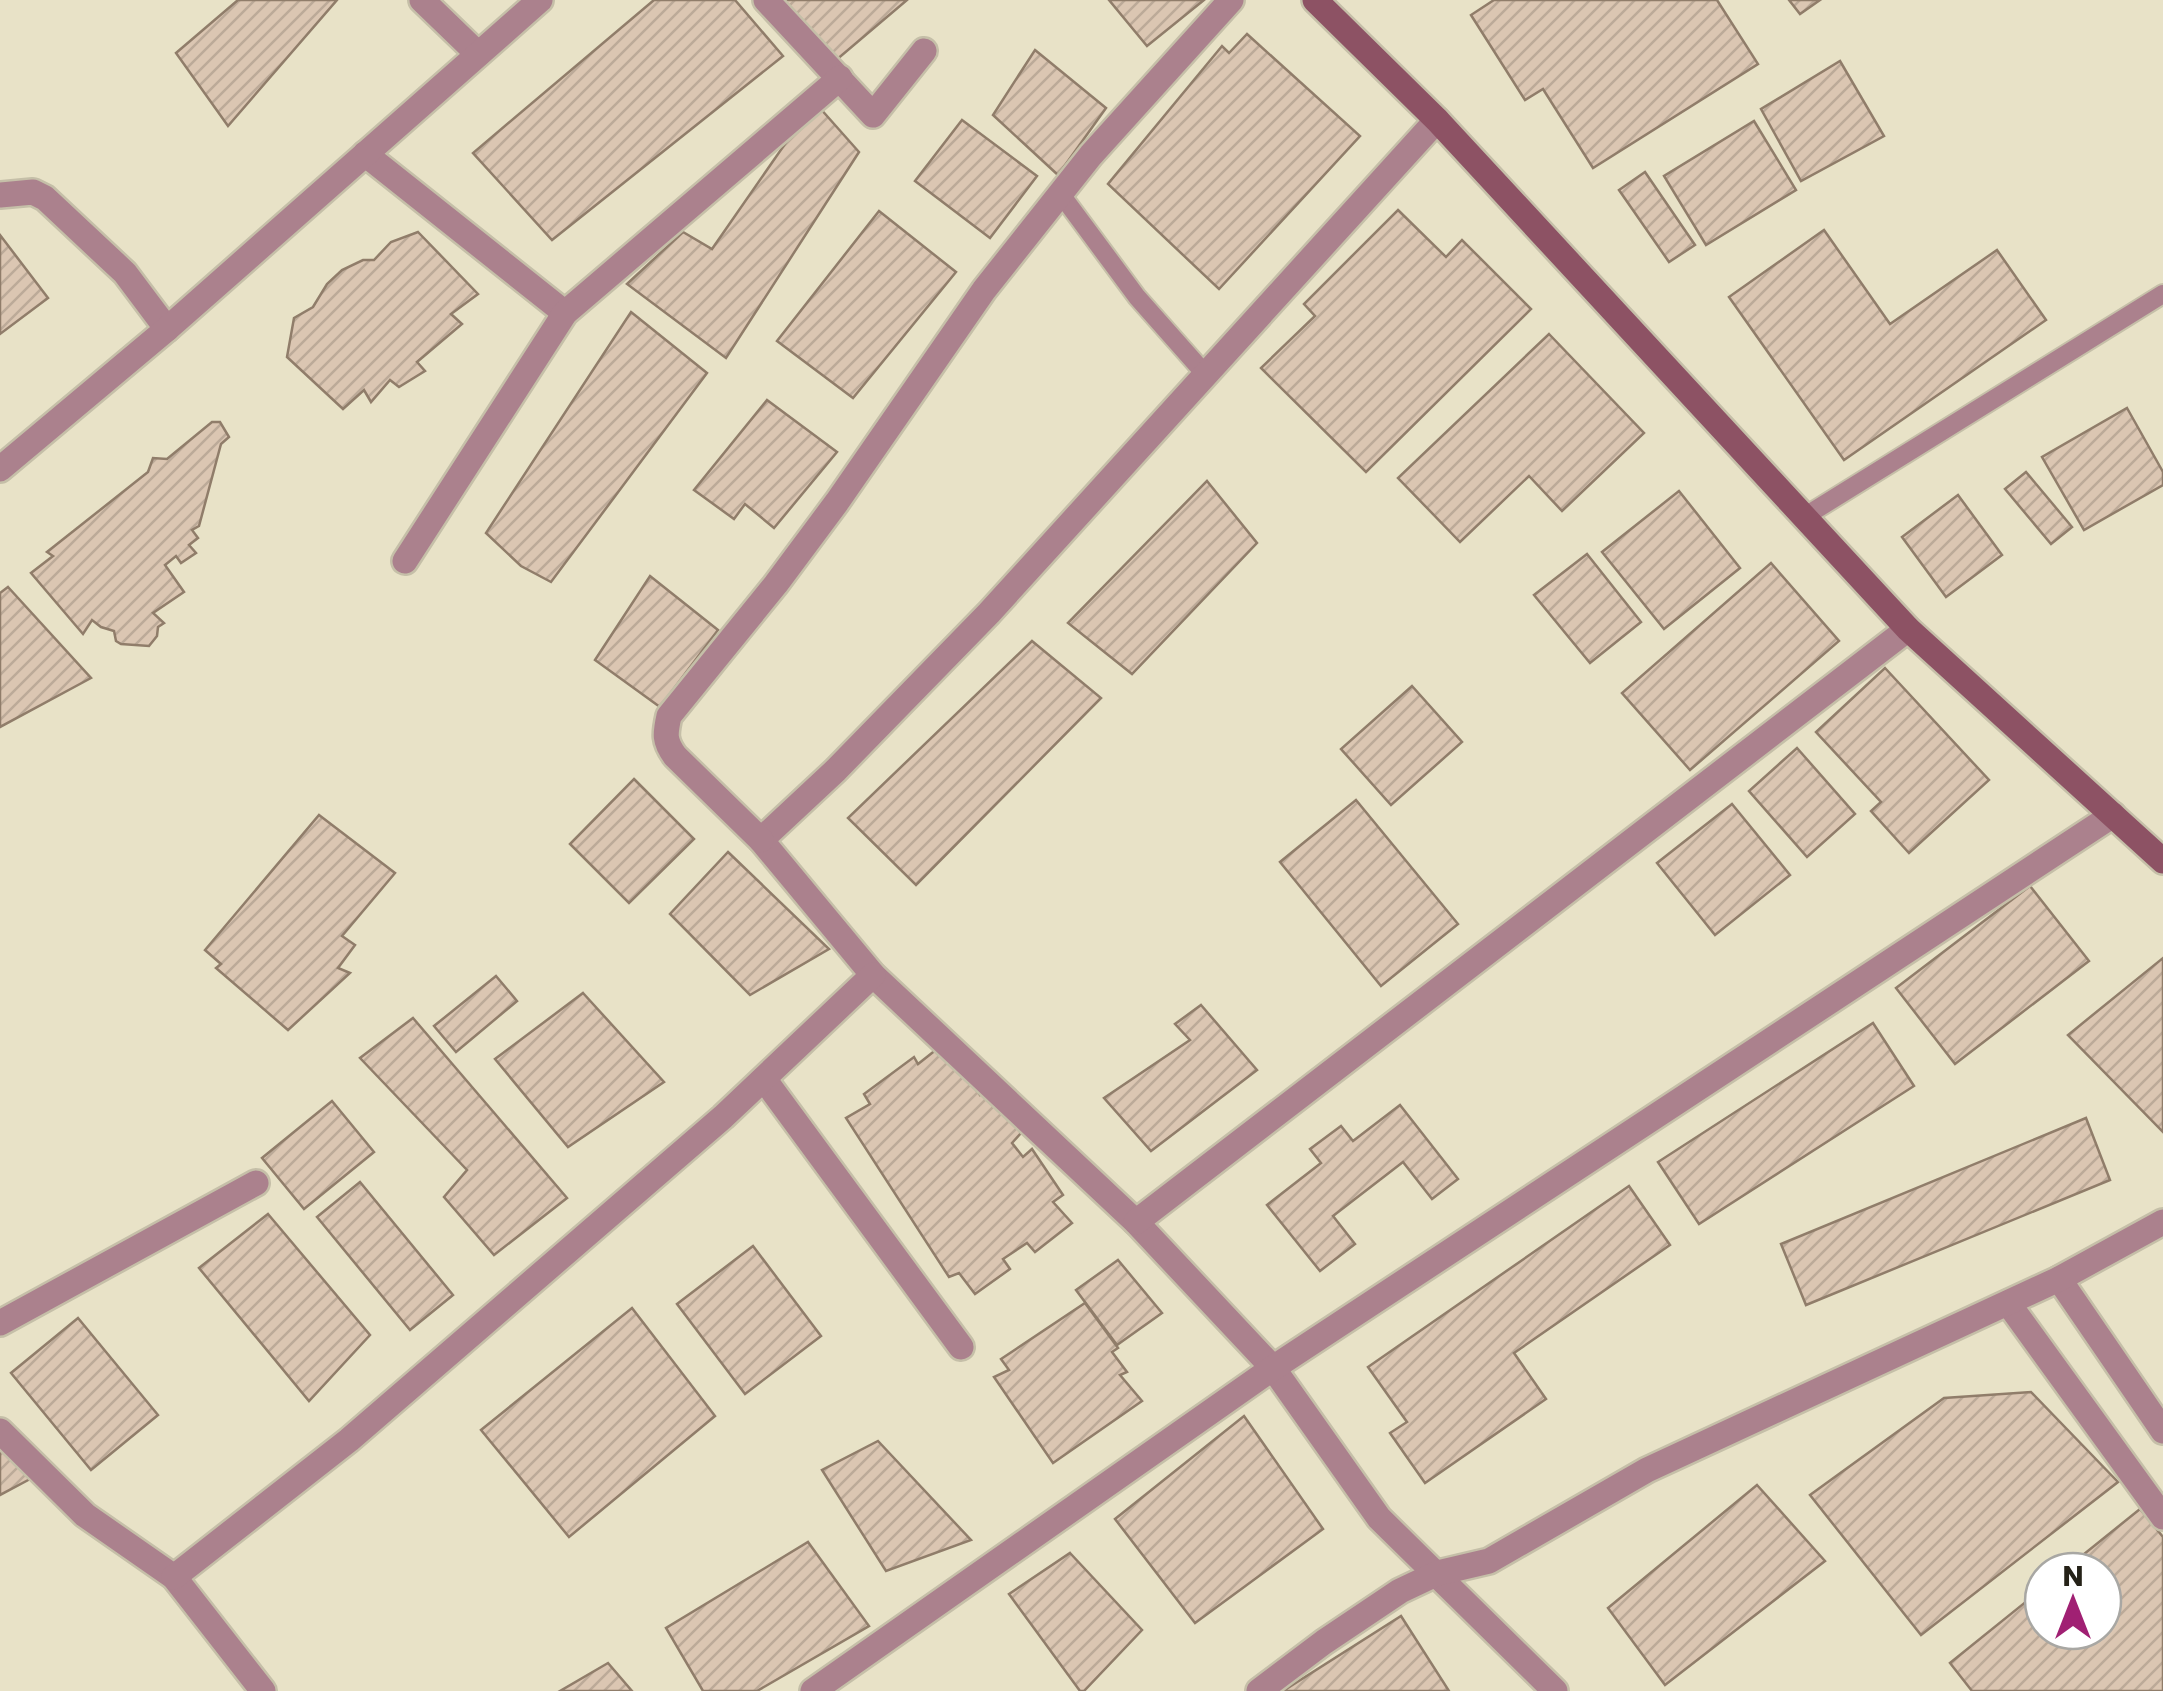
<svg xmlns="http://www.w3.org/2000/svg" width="2163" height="1691" font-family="Poppins,sans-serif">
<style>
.building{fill:url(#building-hatch);stroke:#907d6a;stroke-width:2.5}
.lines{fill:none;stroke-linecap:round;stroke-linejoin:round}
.lane-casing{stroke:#c5bfa8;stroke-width:22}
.street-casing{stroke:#c5bfa8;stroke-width:30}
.secondary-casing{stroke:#c5bfa8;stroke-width:30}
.lane{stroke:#ab818d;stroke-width:18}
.street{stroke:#ab818d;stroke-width:25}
.secondary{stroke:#8d5264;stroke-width:25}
</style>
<defs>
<pattern id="building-hatch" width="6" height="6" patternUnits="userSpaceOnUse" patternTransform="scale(2.5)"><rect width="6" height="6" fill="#dbc6b2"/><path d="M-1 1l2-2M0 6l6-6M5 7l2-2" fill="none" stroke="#bcaa98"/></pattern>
</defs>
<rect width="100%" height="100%" fill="#e8e2c7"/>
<!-- building -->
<g class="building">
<polygon points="238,0 337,0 228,126 176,53"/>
<polygon points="654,0 735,0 783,56 552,240 473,153"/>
<polygon points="780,0 907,0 835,61"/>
<polygon points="1109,0 1204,0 1147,46"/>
<polygon points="1494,0 1717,0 1758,64 1593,168 1543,89 1525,100 1471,15"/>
<polygon points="1789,0 1820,0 1800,14"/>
<polygon points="1247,34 1360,136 1219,289 1108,184 1222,46 1229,53"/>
<polygon points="1035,50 1106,108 1058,175 993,115"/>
<polygon points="1840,61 1884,136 1801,181 1761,109"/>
<polygon points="819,107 859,152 726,358 627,284 683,232 712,249 794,131"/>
<polygon points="962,120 1037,176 990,238 915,181"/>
<polygon points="1754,121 1796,190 1706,245 1664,176"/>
<polygon points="1645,172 1695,245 1669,262 1619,190"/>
<polygon points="1398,210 1446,257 1462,240 1531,309 1366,472 1261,368 1315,316 1304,304"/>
<polygon points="879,211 956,272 853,398 777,341"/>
<polygon points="1824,230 1890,324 1997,250 2046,320 1844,460 1729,297"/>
<polygon points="418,232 478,294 451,314 462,324 417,362 425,371 399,387 390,380 371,402 364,390 343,409 287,357 294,318 313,307 327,284 342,270 363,260 374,260 391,242"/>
<polygon points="0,235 48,298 0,334"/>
<polygon points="631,312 707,373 551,582 521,566 486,533"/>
<polygon points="1549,334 1644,433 1562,511 1529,476 1460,542 1398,478"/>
<polygon points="767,400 837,452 774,528 745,504 734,519 694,490"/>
<polygon points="2127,408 2163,472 2163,485 2084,530 2042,457"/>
<polygon points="212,422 220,422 229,437 221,444 199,526 192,530 198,538 189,545 196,553 181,563 176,556 165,565 184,592 153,613 164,623 158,627 157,636 149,646 121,644 116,641 114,631 101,627 92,620 83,634 31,573 53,556 47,552 148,472 153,458 167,459"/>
<polygon points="2026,472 2072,527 2051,544 2005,489"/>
<polygon points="1207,481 1257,543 1132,674 1068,623"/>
<polygon points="1679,491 1740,568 1664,629 1602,552"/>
<polygon points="1958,495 2002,555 1946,597 1902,537"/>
<polygon points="1587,554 1641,622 1590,663 1534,595"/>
<polygon points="1771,563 1839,641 1690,770 1622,693"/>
<polygon points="650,576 718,630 660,707 595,660"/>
<polygon points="8,587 91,678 0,727 0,593"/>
<polygon points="1032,641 1101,698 916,885 848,818"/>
<polygon points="1885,668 1989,780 1909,853 1871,811 1881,802 1816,732"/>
<polygon points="1412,686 1462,742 1391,805 1341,749"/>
<polygon points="1797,748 1855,814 1807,857 1749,791"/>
<polygon points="634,779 694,839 629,903 570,844"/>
<polygon points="1356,800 1458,924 1381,986 1280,862"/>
<polygon points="1732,804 1790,875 1715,935 1657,863"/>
<polygon points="319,815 395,873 342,936 355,945 338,968 350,973 288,1030 216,968 221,964 205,950"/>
<polygon points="728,852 829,949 750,995 670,914"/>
<polygon points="2030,886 2089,961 1955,1064 1896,988"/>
<polygon points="2163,958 2163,1132 2068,1035"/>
<polygon points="496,976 517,1001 456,1052 434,1026"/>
<polygon points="583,993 664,1082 568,1147 495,1059"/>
<polygon points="1201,1005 1257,1070 1151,1151 1104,1098 1190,1040 1175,1024"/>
<polygon points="413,1018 567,1198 494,1255 444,1197 467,1170 360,1058"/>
<polygon points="1873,1023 1914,1086 1699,1224 1658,1162"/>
<polygon points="942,1045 980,1095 988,1089 1021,1133 1012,1143 1023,1157 1032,1149 1063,1195 1053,1202 1072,1223 1035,1252 1027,1243 1003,1259 1010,1269 975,1294 959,1273 949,1277 846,1118 870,1104 864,1094 914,1057 918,1064"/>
<polygon points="332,1101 374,1152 304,1209 262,1158"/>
<polygon points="1400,1105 1458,1179 1432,1199 1403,1162 1333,1216 1355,1244 1320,1271 1267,1205 1321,1163 1310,1149 1341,1126 1353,1141"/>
<polygon points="2086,1118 2110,1180 1806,1305 1781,1244"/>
<polygon points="360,1182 453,1295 410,1330 317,1217"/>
<polygon points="1629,1186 1670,1245 1514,1353 1546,1399 1425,1483 1390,1433 1407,1422 1368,1367"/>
<polygon points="268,1214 370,1335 309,1401 199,1268"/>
<polygon points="753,1246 821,1336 745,1394 677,1304"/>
<polygon points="1118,1260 1162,1313 1117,1345 1076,1290"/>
<polygon points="1085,1303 1118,1348 1112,1352 1127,1372 1120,1375 1142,1401 1053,1463 994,1377 1009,1370 1001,1359"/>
<polygon points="632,1308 715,1416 569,1537 481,1430"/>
<polygon points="78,1318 158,1415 91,1470 11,1373"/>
<polygon points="2031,1392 2118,1482 1921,1635 1810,1495 1944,1398"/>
<polygon points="1244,1416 1323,1529 1195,1623 1115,1519"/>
<polygon points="878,1441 971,1540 886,1571 822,1470"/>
<polygon points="0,1442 32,1478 0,1495"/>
<polygon points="1757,1485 1825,1561 1665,1685 1608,1608"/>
<polygon points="2140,1509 2163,1537 2163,1691 1972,1691 1950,1663 2043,1588 2043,1631 2103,1631 2103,1571 2063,1571"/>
<polygon points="808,1542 869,1626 757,1691 703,1691 666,1628"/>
<polygon points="1070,1553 1142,1630 1084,1691 1080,1691 1009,1594"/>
<polygon points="1401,1616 1449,1691 1283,1691"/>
<polygon points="608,1663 632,1691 560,1691"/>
</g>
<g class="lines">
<!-- lane casing -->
<g class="lane-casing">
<g id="lane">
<polyline points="1060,193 1137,297 1206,375"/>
<polyline points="1804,517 2163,294"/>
</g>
</g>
<!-- street casing -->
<g class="street-casing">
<g id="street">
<polyline points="422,0 478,54"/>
<polyline points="766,0 873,115 924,51"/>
<polyline points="1437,120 989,613 836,770 761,840 873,975 1136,1222 1273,1368 1379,1518 1555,1691"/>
<polyline points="365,154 565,313"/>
<polyline points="0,195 33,192 45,198 125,273 167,329"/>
<polyline points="0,469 167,329 540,0"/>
<polyline points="405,561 565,313 840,78"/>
<path d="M 761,840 L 675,756 C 664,741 665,734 669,716 L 776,584 L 837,502 L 984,290 L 1091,155 L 1231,0"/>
<polyline points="764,1079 961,1347"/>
<polyline points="1136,1222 1908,629"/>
<polyline points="2059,1279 2163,1431"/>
<polyline points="2008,1303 2163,1517"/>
<polyline points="0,1323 256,1183"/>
<polyline points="0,1431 85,1515 174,1577 263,1691"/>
<polyline points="174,1577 349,1440 723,1117 873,975"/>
<polyline points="813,1691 1273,1368 2113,815"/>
<polyline points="1259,1691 1324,1642 1400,1591 1438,1573 1489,1561 1647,1470 2059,1279 2163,1222"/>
</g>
</g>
<!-- secondary casing -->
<g class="secondary-casing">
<polyline id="secondary" points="1315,0 1437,120 1908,629 2163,861"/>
</g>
<!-- lane -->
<use href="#lane" class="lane"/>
<!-- street -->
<use href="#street" class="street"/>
<!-- secondary -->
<use href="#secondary" class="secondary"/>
</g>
<!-- north arrow -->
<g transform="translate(2073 1601)"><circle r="48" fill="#ffffff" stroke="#a8a7a3" stroke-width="2.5"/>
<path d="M0-8L18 38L0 25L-18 38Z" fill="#a02073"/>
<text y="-15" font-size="28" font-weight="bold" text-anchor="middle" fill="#252218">N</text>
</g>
</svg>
